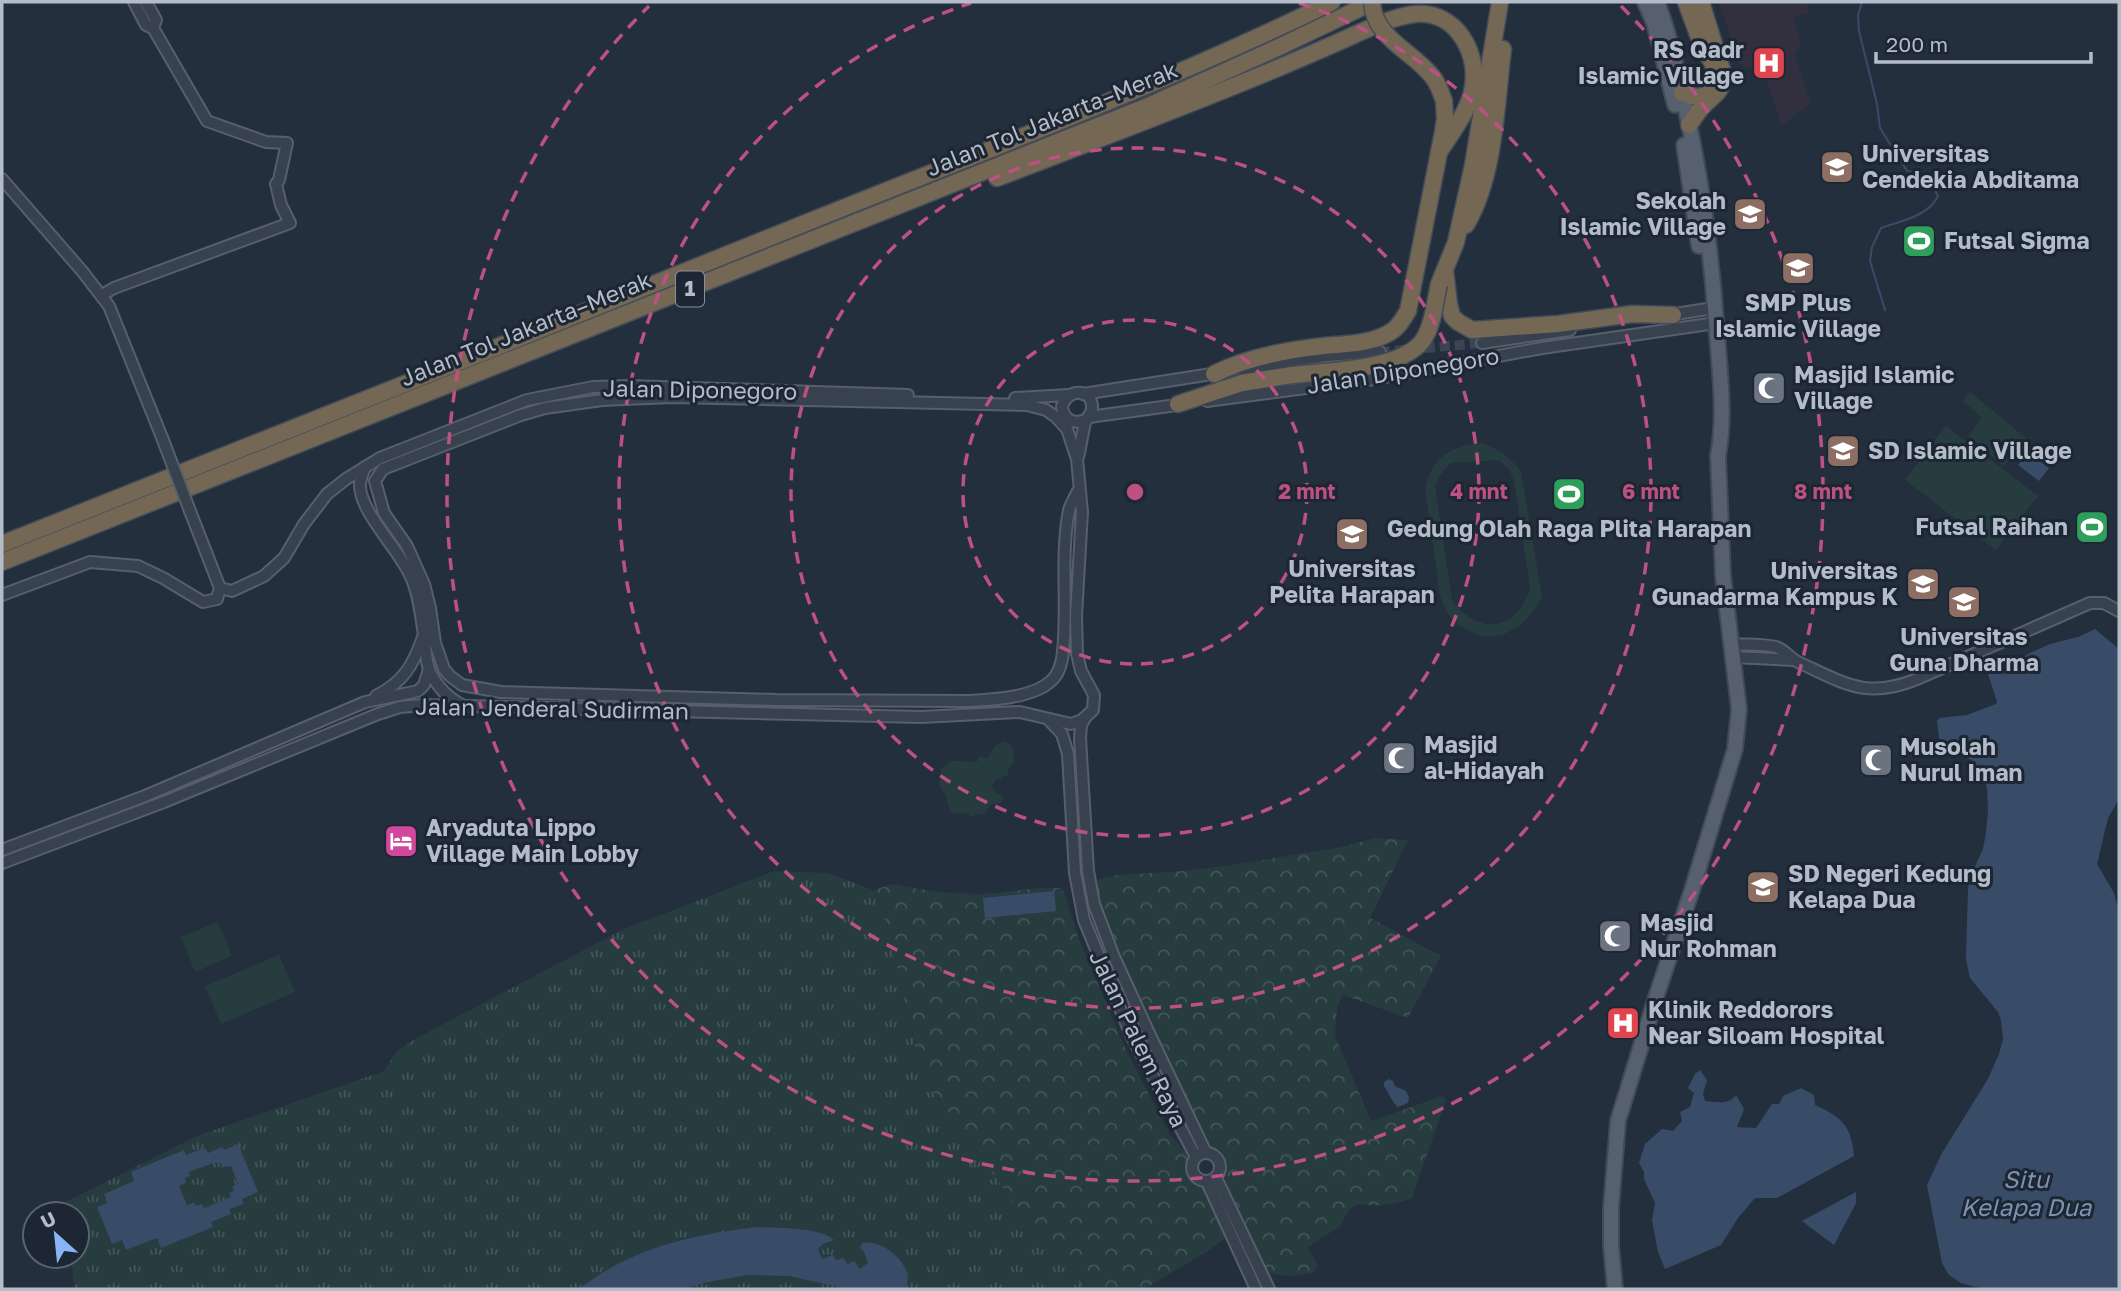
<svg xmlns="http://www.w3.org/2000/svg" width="2121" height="1291" font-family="'Golos Text',sans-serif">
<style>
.medical{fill:#32303f}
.grass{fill:url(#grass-tufts)}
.forest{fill:url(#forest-crowns)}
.green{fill:#263c3f;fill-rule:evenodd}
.water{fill:#394c67;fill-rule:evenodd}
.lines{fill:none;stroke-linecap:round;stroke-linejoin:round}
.stream{stroke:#394c67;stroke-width:2}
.minor-tunnel{stroke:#3a4453;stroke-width:10;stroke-dasharray:10 5;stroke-linecap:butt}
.minor-casing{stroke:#565f6c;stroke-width:14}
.major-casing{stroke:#414a57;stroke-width:18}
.highway-casing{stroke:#434c59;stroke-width:19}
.minor{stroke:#38414e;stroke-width:10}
.major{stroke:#56606e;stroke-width:14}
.highway{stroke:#746855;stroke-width:16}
.minor-bridge-casing{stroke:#565f6c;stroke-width:14;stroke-linecap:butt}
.highway-bridge-casing{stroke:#434c59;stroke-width:19;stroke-linecap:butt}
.minor-bridge{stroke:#38414e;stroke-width:10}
.highway-bridge{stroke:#746855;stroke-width:16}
.ring{fill:none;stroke:#bd5182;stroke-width:3.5;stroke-dasharray:12 9}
.labels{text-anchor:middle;stroke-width:6;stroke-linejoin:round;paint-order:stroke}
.shield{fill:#1d2633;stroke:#878f9c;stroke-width:2}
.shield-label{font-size:21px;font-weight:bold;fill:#b4bcc9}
.poi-label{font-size:23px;font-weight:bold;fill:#b4bcc9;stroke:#1d2633;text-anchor:start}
.street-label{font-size:23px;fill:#b4bcc9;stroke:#1d2633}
.water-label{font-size:24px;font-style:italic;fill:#7c92b1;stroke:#1d2633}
.centre{fill:#bd5182;stroke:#1d2633;stroke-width:3.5}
.ring-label{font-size:21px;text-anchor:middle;font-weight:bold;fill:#bd5182;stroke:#1d2633;stroke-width:6;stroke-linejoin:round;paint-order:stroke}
</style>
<defs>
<pattern id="grass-tufts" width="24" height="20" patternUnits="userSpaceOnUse" patternTransform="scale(1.75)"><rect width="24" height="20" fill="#263c3f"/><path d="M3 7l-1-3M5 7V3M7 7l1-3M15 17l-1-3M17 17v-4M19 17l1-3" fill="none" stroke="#435659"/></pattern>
<pattern id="forest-crowns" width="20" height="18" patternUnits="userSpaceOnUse" patternTransform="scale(1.75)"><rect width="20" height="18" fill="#263c3f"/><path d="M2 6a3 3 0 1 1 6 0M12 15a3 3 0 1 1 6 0" fill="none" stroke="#435659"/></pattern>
</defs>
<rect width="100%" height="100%" fill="#242f3e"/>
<!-- medical -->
<polygon class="medical" points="1719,2 1807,2 1809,13 1793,18 1801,42 1795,56 1811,103 1782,126 1761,65 1746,68 1739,62"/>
<!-- grass -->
<polygon class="grass" points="774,871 828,873 873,890 884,911 922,1077 1013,1201 1045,1235 1084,1289 75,1289 70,1256 77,1256 77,1214 58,1214 56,1207 197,1136 384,1071 398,1050 417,1038 622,930"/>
<!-- forest -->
<g class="forest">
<path d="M 1375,838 L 1408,840 L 1370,918 L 1441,956 L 1408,1018 L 1343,995 L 1337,1007 L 1335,1036 L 1371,1121 L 1443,1096 L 1446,1100 L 1412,1198 C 1393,1205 1377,1207 1357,1204 L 1349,1210 L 1340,1226 L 1308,1247 L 1318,1266 L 1313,1273 L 1289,1276 L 1268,1273 L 1224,1179 C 1225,1166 1228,1165 1220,1152 L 1210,1149 L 1118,957 L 1099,903 L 1097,883 L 1100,879 L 1117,875 L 1184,871 L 1232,865 L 1342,847 Z"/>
<path d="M 893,884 C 923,891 952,894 982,894 C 1008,893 1034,886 1060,888 L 1064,892 L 1079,939 L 1125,1048 L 1170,1135 L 1186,1153 L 1187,1159 L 1183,1168 L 1191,1181 L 1203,1187 L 1227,1237 L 1208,1251 L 1144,1289 L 1084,1289 L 1045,1236 L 1013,1201 L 922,1076 L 884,911 L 873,890 Z"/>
</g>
<!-- green -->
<g class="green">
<polygon points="1970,392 2027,439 2004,466 1968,436 1982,418 1963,401"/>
<polygon points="1946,426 2038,496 1996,550 1905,480"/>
<path d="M 1482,443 C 1499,450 1510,457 1521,471 L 1542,597 C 1531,617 1517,633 1494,636 C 1472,639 1450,622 1442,602 C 1438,591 1438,577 1436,565 C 1432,539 1429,514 1425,489 C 1432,455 1451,447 1482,443 ZM 1499,460 L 1509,469 L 1514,481 L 1530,587 C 1518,631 1479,637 1452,600 L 1435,486 L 1440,475 L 1451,463 Z"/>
<path d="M 1005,741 C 1015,744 1013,755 1014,763 L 1009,767 L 1008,775 L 1001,777 L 1001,779 L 996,780 L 991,786 L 997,793 L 1003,797 L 1003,801 L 996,805 L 992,804 L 983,815 L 978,814 L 971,817 L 967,813 C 945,817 950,806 945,794 C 943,790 940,788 939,784 L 941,768 C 944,767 946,764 949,762 C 954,760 970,762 977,762 L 978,756 L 988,758 L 995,746 Z"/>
<polygon points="218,922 232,956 195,972 181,937"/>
<polygon points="279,955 295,992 221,1024 205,986"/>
</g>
<!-- water -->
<g class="water">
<polygon points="2028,452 2049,468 2039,481 2018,465"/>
<polygon points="2095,629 2119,649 2119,799 2108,818 2097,864 2114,893 2119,912 2119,1289 1984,1289 1961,1283 1949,1275 1942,1263 1927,1185 1942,1153 1988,1079 1999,1054 2003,1039 2001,1020 1998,1012 1970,978 1966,959 1968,888 1973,871 1983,849 1986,833 1988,811 1987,788 1984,779 1972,760 1943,750 1940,745 1937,721 1939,718 1967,715 1996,704 1997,702 1988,674 2004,667 2008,670 2023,665 2023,658 2026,655 2050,644 2078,637"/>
<polygon points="1054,891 1056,911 985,918 983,898"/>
<path d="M 1700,1070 L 1707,1080 L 1703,1094 L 1705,1101 C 1716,1102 1729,1105 1736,1095 L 1744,1109 L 1737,1127 L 1756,1128 L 1772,1104 L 1779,1104 L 1783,1096 L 1801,1088 L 1814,1095 L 1815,1105 C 1842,1117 1852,1127 1854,1156 L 1777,1198 L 1755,1198 L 1738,1218 L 1721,1245 L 1665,1269 L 1658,1252 L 1652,1220 L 1655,1203 L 1644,1179 L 1644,1172 L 1639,1163 L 1645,1144 L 1662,1129 L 1673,1131 L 1682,1121 L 1680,1112 L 1690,1107 L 1694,1093 L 1688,1088 L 1695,1074 Z"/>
<path d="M 1389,1079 L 1393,1081 L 1395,1086 L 1406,1091 L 1409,1098 L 1408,1103 L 1398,1107 C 1391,1101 1389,1093 1384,1086 L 1384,1082 Z"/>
<path d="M 238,1144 L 258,1192 L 242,1199 L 244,1204 L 229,1209 L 231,1214 L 211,1222 L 213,1227 L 161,1248 L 157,1238 L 126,1250 L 122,1240 L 112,1244 L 97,1207 L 107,1203 L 104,1194 L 134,1181 L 131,1172 L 184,1150 L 186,1155 L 205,1148 L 208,1153 L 222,1147 L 224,1150 ZM 216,1162 L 218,1165 L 223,1163 L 225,1167 L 231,1166 L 238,1184 L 232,1187 L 234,1191 L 229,1193 L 231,1197 L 204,1208 L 202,1204 L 196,1206 L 194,1202 L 187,1205 L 179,1186 L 186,1183 L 185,1178 L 190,1176 L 189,1172 Z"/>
<polygon points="1856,1192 1856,1203 1834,1245 1802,1221"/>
<path d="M 757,1227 C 776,1228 821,1227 834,1240 L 823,1244 L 818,1249 L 822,1259 L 833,1255 L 836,1260 L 843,1258 L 848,1264 L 854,1261 L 860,1269 L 868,1263 L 864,1252 L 860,1248 L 862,1243 C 880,1239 901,1256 907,1272 C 909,1277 907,1284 906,1289 L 840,1289 L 834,1286 L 789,1276 L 747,1275 L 703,1283 L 686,1289 L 578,1289 C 591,1281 605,1270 620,1263 C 663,1241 709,1233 757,1227 Z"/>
</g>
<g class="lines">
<!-- stream -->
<path class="stream" d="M 1862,2 L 1858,15 L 1859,31 L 1877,104 L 1880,128 L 1907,171 C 1924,174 1931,180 1938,196 C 1929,216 1901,221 1881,228 L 1872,247 L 1870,261 L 1885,310"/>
<!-- minor-tunnel -->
<polyline class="minor-tunnel" points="1380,352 1482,343"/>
<!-- minor casing -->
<g class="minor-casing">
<g id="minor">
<polyline points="134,2 146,25 153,28 156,20 146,2"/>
<polyline points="2,179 82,271 109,306 163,440"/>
<polyline points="102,295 114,288 290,223 281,205 276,184 279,180 287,143 266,142 207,121 153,28"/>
<polyline points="1669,315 1707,309"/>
<polyline points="1482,343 1570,330"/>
<polyline points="1241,369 1326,356 1380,352"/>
<polyline points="1083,394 1218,373"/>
<polyline points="1015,398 1069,395"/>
<polyline points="1207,401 1374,379 1542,348 1716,323"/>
<polyline points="1089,417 1184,404"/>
<path d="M 1078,457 C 1081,446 1082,434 1085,423 C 1086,418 1092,414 1092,408 C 1093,389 1068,387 1062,406 C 1063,419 1073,425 1085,420"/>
<path d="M 365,467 C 363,472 361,478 360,483 C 358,511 400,550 411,577 C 419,594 421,616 424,635 C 426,647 425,660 430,672 C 437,686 449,699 464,706"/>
<polyline points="190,511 220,588"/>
<polyline points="220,588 232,591 264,576 284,558 304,524 327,494 346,479 380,458 527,400 593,387 630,386 908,395"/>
<polyline points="2,595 90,562 138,566 163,578 203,602 217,599 220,588"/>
<path d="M 1732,644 C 1746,645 1762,644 1776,647 C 1785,650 1790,658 1798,662 C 1844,683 1866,700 1917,679 L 2090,603 L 2104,603 L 2119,611"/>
<polyline points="1733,657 1794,660"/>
<path d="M 376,696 C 403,682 413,666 423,637"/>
<polyline points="1085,718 1081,725 1080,738 1088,871 1094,904 1114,957 1148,1031 1206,1153"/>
<polyline points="1048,719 1062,734 1068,754 1075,873 1084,920 1131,1035 1196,1157"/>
<polyline points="2,850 145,796 365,702 418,691 424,685 429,669"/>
<path d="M 2,863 L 164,802 L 378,714 L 400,707 L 423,705 L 921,717 L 1020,712 L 1071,724 L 1082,720 L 1093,710 L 1094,695 L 1081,671 L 1077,654 L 1076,616 L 1082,512 L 1077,459 L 1067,429 L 1056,417 L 1046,410 L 1027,405 L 671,397 L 602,400 L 545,408 L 521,415 L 383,469 L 375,481 L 384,513 L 407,546 L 424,584 L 430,608 L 435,643 L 444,669 L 450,676 L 462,685 L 501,692 L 776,700 L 968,701 C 991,700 1033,698 1051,681 C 1059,674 1062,662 1063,652 C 1068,605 1060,557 1069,510 C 1071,504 1075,497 1078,491"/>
<circle cx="1206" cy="1167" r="14"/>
<polyline points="1216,1178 1269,1289"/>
<polyline points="1207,1182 1256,1289"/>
</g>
</g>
<!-- major casing -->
<g class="major-casing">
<g id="major">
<polyline points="1645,2 1654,23 1675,105"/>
<polyline points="1684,145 1699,246"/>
<path d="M 1615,1289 L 1611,1245 L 1611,1208 L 1618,1121 L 1656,997 L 1692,890 L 1735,749 L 1739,709 L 1723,576 L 1718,456 C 1726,413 1719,366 1716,322 C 1711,249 1701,177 1685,105 C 1677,71 1670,35 1657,2"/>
</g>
</g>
<!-- highway casing -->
<g class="highway-casing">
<g id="highway">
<path d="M 1682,93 C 1694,97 1701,99 1711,92 L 1716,74 L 1713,64 L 1701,43 L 1686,2"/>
<path d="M 1689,125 C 1694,118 1698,111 1704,105 C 1714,95 1722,92 1724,76 L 1701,2"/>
<path d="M 997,178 C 1091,142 1185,107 1278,68 C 1304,57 1330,46 1356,34 C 1375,26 1395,16 1416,14 C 1457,11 1481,55 1472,92 C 1467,113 1451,134 1439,152"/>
<path d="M 1466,225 C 1495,176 1496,105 1503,49"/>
<polyline points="1445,271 1449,304 1452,316 1458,322 1472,330 1558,324 1632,314 1673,315"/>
<polyline points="1439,284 1456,242 1473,165 1500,2"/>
<path d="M 1214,374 C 1248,357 1286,350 1324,346 C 1344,344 1369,344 1387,334 C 1398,329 1402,320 1408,311 L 1443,132 L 1445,119 L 1444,101"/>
<polyline points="1178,404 1242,383 1292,375"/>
<path d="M 2,544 C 273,437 543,329 813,220 C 987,150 1164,84 1332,2"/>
<polyline points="2,562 1146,107 1279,47 1373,2"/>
</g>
</g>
<!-- minor -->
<use href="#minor" class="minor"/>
<!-- major -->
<use href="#major" class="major"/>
<!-- highway -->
<use href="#highway" class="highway"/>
<!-- minor-bridge casing -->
<g class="minor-bridge-casing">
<polyline id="minor-bridge" points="163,440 190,511"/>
</g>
<!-- highway-bridge casing -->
<g class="highway-bridge-casing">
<g id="highway-bridge">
<path d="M 1372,2 C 1374,38 1412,51 1432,76 C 1438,83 1441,92 1444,101"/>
<path d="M 1292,375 C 1327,371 1407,370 1425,337 C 1434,321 1435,301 1439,284"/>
</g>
</g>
<!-- minor-bridge -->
<use href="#minor-bridge" class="minor-bridge"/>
<!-- highway-bridge -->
<use href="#highway-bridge" class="highway-bridge"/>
</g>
<!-- distance rings -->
<g class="ring">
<circle cx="1135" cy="492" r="172"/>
<circle cx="1135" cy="492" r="344"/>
<path d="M1299 3A516 516 0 1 1 971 3"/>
<path d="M1621 6A688 688 0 1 1 649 6"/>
</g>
<!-- icons -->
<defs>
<g id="hospital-square" transform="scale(1.75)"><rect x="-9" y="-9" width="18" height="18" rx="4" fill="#e0444e" stroke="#1d2633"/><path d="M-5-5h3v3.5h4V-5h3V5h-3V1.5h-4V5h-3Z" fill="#fff"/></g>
<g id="university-square" transform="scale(1.75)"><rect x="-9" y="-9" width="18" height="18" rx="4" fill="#8d6e63" stroke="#1d2633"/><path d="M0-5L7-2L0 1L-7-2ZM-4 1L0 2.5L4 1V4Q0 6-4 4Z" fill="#fff"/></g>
<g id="school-square" transform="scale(1.75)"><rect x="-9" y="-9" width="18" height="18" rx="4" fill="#8d6e63" stroke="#1d2633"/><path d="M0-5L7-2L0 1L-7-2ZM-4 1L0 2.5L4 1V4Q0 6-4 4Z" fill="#fff"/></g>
<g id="stadium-square" transform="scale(1.75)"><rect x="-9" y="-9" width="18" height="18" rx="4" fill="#2e9e5b" stroke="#1d2633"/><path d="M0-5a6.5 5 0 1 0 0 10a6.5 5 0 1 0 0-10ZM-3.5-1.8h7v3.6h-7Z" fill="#fff"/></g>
<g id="mosque-square" transform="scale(1.75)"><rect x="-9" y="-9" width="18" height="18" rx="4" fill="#6b7280" stroke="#1d2633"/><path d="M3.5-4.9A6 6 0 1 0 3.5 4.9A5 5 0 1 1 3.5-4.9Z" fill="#fff"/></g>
<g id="hotel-square" transform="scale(1.75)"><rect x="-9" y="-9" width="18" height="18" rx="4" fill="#d1479c" stroke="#1d2633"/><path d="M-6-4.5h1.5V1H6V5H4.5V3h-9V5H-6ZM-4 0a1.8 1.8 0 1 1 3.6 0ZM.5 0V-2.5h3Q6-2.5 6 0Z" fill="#fff"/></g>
</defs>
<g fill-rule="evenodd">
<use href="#hospital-square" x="1769" y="63"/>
<use href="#university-square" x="1837" y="167"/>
<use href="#school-square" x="1750" y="214"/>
<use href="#stadium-square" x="1919" y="241"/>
<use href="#school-square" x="1798" y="268"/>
<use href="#mosque-square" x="1769" y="388"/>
<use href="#school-square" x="1843" y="451"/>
<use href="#stadium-square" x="1569" y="494"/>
<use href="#stadium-square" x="2092" y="527"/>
<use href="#university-square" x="1352" y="534"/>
<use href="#university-square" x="1923" y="584"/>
<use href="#university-square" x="1964" y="602"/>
<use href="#mosque-square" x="1399" y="758"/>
<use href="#mosque-square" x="1876" y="760"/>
<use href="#hotel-square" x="401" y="841"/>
<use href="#school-square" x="1763" y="887"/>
<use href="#mosque-square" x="1615" y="936"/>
<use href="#hospital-square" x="1623" y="1023"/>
</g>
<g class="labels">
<!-- shield labels -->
<rect class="shield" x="676" y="271.5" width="28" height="35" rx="5"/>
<g class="shield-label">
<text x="690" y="296">1</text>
</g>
<!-- poi labels -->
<g class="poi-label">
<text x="1744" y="58" text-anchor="end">RS Qadr<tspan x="1744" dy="26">Islamic Village</tspan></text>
<text x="1862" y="162">Universitas<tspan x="1862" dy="26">Cendekia Abditama</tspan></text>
<text x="1726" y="209" text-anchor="end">Sekolah<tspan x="1726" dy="26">Islamic Village</tspan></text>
<text x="1944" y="249">Futsal Sigma</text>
<text x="1798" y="311" text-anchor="middle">SMP Plus<tspan x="1798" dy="26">Islamic Village</tspan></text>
<text x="1794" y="383">Masjid Islamic<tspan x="1794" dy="26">Village</tspan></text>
<text x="1868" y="459">SD Islamic Village</text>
<text x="2068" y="535" text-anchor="end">Futsal Raihan</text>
<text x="1569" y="537" text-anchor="middle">Gedung Olah Raga Plita Harapan</text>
<text x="1352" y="577" text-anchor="middle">Universitas<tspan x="1352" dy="26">Pelita Harapan</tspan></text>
<text x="1898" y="579" text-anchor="end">Universitas<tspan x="1898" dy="26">Gunadarma Kampus K</tspan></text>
<text x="1964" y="645" text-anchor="middle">Universitas<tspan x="1964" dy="26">Guna Dharma</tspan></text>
<text x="1424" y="753">Masjid<tspan x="1424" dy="26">al-Hidayah</tspan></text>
<text x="1900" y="755">Musolah<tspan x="1900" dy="26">Nurul Iman</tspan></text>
<text x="426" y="836">Aryaduta Lippo<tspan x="426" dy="26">Village Main Lobby</tspan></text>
<text x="1788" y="882">SD Negeri Kedung<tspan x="1788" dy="26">Kelapa Dua</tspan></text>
<text x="1640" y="931">Masjid<tspan x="1640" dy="26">Nur Rohman</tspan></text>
<text x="1648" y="1018">Klinik Reddorors<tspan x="1648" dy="26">Near Siloam Hospital</tspan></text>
</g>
<!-- street labels -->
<g class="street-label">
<text transform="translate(1052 119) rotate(-22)" y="8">Jalan Tol Jakarta–Merak</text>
<text transform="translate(526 329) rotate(-22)" y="8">Jalan Tol Jakarta–Merak</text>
<text transform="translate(1403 371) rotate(-9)" y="8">Jalan Diponegoro</text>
<text transform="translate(700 390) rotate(1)" y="8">Jalan Diponegoro</text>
<text transform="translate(552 709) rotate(1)" y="8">Jalan Jenderal Sudirman</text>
<text transform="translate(1138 1039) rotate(64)" y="8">Jalan Palem Raya</text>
</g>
<!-- water labels -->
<g class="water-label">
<text x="2026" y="1188">Situ<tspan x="2026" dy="28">Kelapa Dua</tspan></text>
</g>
</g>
<circle cx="1135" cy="492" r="10" class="centre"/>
<g class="ring-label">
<text x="1307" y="499">2 mnt</text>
<text x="1479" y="499">4 mnt</text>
<text x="1651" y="499">6 mnt</text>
<text x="1823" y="499">8 mnt</text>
</g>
<!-- border -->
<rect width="2121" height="1291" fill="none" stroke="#b4bcc9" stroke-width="7"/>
<!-- north arrow -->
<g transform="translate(56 1235) rotate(333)"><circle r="33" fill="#1d2633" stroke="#59626f" stroke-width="2"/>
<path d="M0-5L12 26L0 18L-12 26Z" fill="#8ab4f8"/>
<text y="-10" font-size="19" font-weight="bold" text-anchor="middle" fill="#b4bcc9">U</text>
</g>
<!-- scale -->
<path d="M1876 52v10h215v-10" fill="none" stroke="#b4bcc9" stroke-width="3.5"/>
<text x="1886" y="52" font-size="21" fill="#b4bcc9" stroke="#1d2633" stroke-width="5" paint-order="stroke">200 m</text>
</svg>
